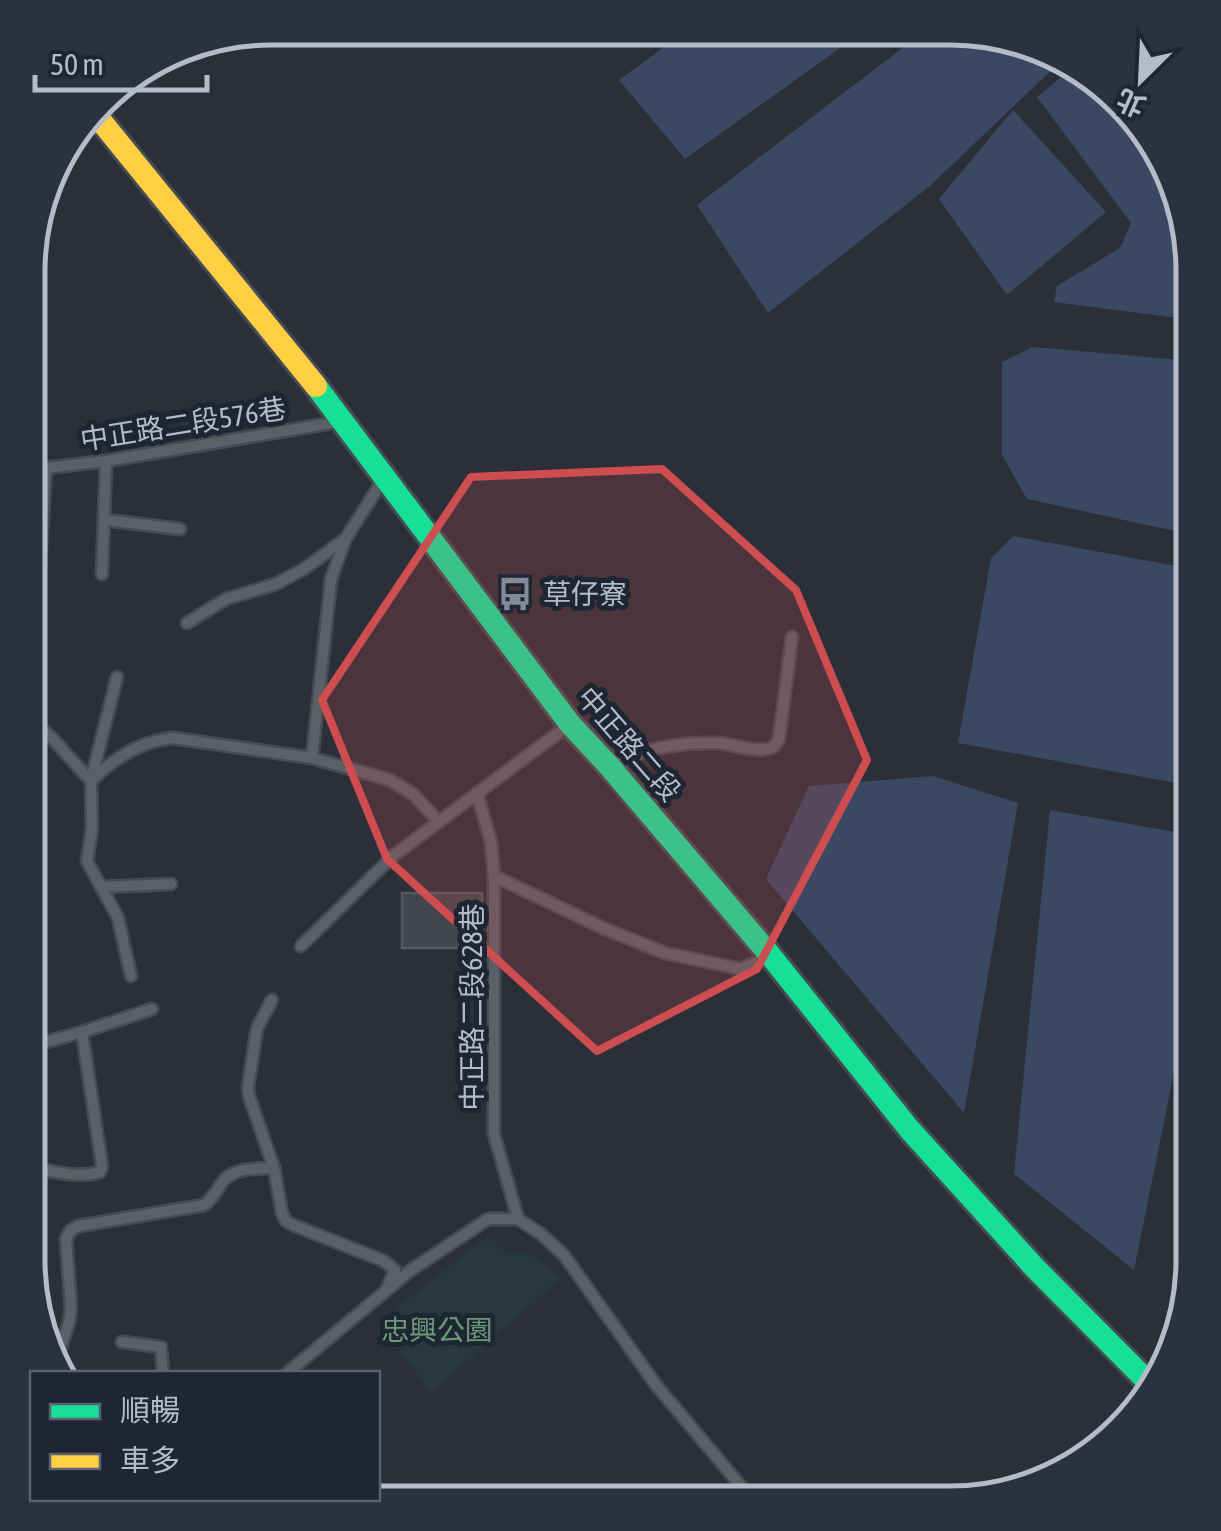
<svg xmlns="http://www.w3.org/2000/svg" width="1221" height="1531" font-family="'Asap Condensed','Noto Sans TC',sans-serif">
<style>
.green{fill:#28393e}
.water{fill:#3a4862}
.building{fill:#42454c;stroke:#53575f;stroke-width:2.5}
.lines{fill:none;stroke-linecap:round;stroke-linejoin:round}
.lane-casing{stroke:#474b51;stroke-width:15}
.fast-casing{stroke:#464a52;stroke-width:28}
.slow-casing{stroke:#464a52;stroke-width:28}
.lane{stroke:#5b5f66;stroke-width:10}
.fast{stroke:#16e098;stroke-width:22}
.slow{stroke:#ffcf43;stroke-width:22}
.marked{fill:#ce4d50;fill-opacity:0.2;stroke:#ce4d50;stroke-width:8;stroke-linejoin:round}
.labels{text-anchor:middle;stroke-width:10;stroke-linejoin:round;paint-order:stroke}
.street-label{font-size:28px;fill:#b5bcc9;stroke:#1e2633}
.poi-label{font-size:28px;fill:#b5bcc9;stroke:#1e2633;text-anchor:start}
.park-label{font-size:28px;fill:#6d9979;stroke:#1e2633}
.rim{fill:none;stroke:#b5bcc9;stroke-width:5}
</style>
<rect width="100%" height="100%" fill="#2b2f38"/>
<!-- green -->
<polygon class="green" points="488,1236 505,1252 531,1255 561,1278 431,1393 379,1322"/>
<!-- water -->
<g class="water">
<polygon points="926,30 982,30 1062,60 930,186 768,313 697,205"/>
<polygon points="864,31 685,159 619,80 682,34"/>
<polygon points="1076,65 1086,69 1161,150 1193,271 1193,320 1054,302 1057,286 1120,248 1131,223 1037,97"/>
<polygon points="1013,110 1106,212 1007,295 939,199"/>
<polygon points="1033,347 1193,361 1193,535 1027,499 1002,455 1002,362"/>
<polygon points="1013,536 1193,569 1193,786 958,743 991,558"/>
<polygon points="933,776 1018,803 964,1113 766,879 809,786"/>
<polygon points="1050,810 1193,835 1193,978 1134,1270 1014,1174"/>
</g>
<!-- building -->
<polygon class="building" points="402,893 482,893 483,948 402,948"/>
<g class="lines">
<!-- lane casing -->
<g class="lane-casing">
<g id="lane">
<polyline points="29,468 46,468 106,461 338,422"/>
<polyline points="105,520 180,529"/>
<polyline points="102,574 106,461"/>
<polyline points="187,623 226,599 276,584 304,569 345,539"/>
<polyline points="29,676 34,653 46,468"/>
<polyline points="29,719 51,737 91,781 92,828 87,861 118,918 131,976"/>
<polyline points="312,758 331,579 346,538 381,483"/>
<path d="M 615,764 C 647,747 682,742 718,743 C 733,744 752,752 767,749 C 774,748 775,745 779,739 L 792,637"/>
<polyline points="91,780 117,677"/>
<path d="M 91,781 C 113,759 141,741 173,738 L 312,758 L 390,780 L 413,794 L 438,821"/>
<polyline points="477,793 491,842 494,876 494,1134 518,1219"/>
<polyline points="494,876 603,928 665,953 741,969 767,957"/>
<polyline points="102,887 171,884"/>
<polyline points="301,946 393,856 565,728"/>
<polyline points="272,1000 257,1028 248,1087 249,1096 274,1168 282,1213 286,1221 293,1225 384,1261 395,1270 386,1291"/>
<polyline points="28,1047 82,1032 152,1009"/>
<path d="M 28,1166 C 51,1171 77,1179 100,1172 L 102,1166 L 82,1032"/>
<polyline points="122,1342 161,1347 163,1374"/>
<path d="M 55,1365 L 69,1322 L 71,1308 L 66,1239 L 70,1231 L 78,1226 L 204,1205 C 214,1198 217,1188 225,1179 C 237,1167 259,1169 274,1168"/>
<polyline points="286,1374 411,1270 488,1219 518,1219 541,1234 564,1255 656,1385 755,1503"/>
</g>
</g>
<!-- fast casing -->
<g class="fast-casing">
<polyline id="fast" points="316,386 570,724 610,767 770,955 910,1130 1035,1268 1155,1389"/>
</g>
<!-- slow casing -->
<g class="slow-casing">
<polyline id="slow" points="92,110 316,386"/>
</g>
<!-- lane -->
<use href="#lane" class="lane"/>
<!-- fast -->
<use href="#fast" class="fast"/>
<!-- slow -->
<use href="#slow" class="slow"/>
</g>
<!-- marked area -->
<path class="marked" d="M 662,469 L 796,590 L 867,760 L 757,969 L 597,1051 L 387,859 L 322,700 L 471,477 Z"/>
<!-- icons -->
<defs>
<g id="bus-bare" transform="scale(2.7)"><path d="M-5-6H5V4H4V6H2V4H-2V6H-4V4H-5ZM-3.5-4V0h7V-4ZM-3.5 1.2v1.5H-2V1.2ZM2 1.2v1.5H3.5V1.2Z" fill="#858b96" stroke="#1e2633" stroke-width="2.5" paint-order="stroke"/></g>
</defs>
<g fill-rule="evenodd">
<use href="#bus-bare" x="515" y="594"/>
</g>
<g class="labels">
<!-- street labels -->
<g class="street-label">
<text transform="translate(183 424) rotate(-9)" y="10">中正路二段576巷</text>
<text transform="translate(629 744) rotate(49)" y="10">中正路二段</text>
<text transform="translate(472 1007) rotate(-90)" y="10">中正路二段628巷</text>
</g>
<!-- poi labels -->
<g class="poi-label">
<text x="543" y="604">草仔寮</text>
</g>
<!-- park labels -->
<g class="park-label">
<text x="437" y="1340">忠興公園</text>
</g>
</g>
<!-- crop -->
<path d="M0 0H1221V1531H0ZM271 45H950A226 226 0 0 1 1176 271V1260A226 226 0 0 1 950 1486H271A226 226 0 0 1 45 1260V271A226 226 0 0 1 271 45Z" fill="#2a323f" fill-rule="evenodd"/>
<path class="rim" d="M271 45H950A226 226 0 0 1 1176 271V1260A226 226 0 0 1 950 1486H271A226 226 0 0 1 45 1260V271A226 226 0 0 1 271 45Z"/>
<!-- legend -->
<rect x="30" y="1371" width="350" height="130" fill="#1e2633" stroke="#5a626f" stroke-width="2.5"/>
<rect x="50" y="1404" width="50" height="15" fill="#16e098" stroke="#5a626f" stroke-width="2.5"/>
<text x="120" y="1421" font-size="30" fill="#b5bcc9">順暢</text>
<rect x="50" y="1454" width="50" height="15" fill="#ffcf43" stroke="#5a626f" stroke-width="2.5"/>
<text x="120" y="1471" font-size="30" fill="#b5bcc9">車多</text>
<!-- north arrow -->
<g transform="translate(1141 80) rotate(204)" stroke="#1e2633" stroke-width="8" paint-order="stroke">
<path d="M0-8L18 38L0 25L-18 38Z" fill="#b5bcc9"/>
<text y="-15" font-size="28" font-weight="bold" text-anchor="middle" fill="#b5bcc9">北</text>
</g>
<!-- scale -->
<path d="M35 75v15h172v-15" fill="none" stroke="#b5bcc9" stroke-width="5"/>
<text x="50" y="75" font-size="30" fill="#b5bcc9" stroke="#1e2633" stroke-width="8" paint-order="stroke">50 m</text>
</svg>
